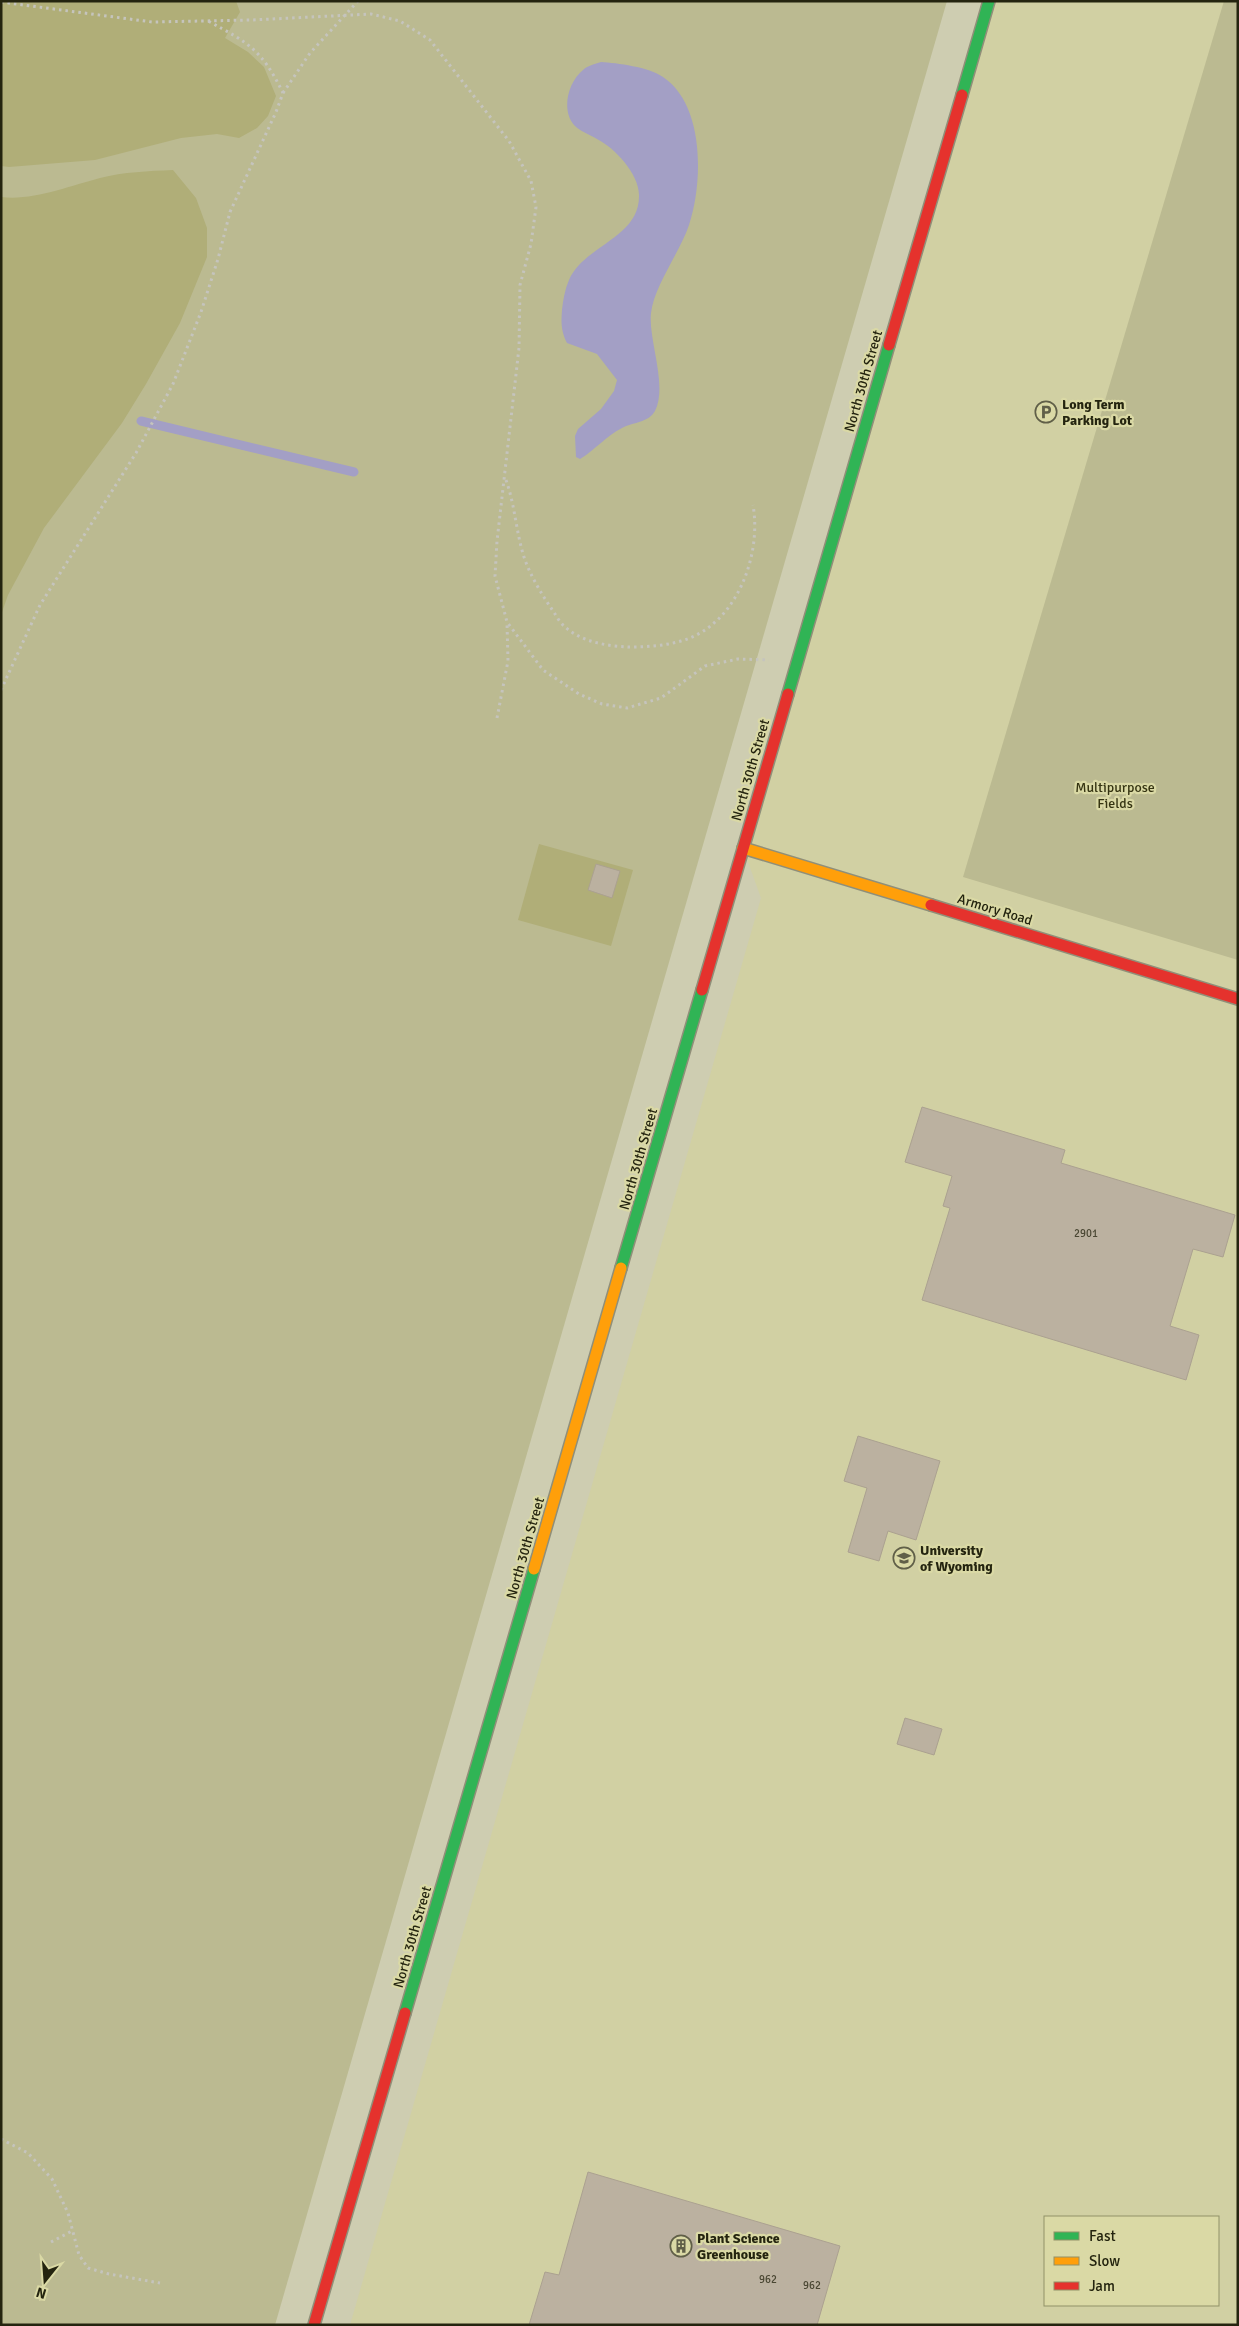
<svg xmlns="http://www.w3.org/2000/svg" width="1239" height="2326" font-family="Signika,sans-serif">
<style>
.built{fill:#d1d0a3;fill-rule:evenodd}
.green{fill:#bbba91}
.forest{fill:#b0ae78}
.water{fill:#a39fc5}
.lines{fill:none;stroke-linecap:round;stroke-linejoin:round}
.stream{stroke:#a39fc5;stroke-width:9}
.building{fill:#bbb1a0;stroke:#aba190}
.fast-casing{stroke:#908f79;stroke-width:14}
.slow-casing{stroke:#908f79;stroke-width:14}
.jam-casing{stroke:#908f79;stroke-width:14}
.path{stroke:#c5c4bd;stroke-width:3;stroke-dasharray:2.5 4;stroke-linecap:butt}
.fast{stroke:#30b455;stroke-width:11}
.slow{stroke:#ff9f0a;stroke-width:11}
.jam{stroke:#e5322d;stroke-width:11}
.labels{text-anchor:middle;stroke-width:4.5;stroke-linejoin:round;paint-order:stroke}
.number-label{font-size:11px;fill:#4a4733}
.street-label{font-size:14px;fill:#24240f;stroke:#dad9a5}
.poi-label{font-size:14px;font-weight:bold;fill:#24240f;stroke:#dad9a5;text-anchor:start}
.park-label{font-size:14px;fill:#353412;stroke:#dad9a5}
</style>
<rect width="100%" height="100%" fill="#cecdb1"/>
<!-- built -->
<path class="built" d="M 989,1 L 1238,1 L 1238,2325 L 350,2325 L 761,898 L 743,848 ZM 1045,2217 L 1218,2217 L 1218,2305 L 1045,2305 Z"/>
<!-- green -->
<g class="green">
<polygon points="1,1 947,1 275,2325 1,2325"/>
<polygon points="1224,1 1238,1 1238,960 963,877"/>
</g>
<!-- forest -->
<g class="forest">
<polygon points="1,1 236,1 240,12 225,38 248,52 264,67 276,96 268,116 257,128 239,138 217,134 181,138 95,160 9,167 1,166"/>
<path d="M 173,170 L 196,198 L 207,228 L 207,257 L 180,323 L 146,384 L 122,423 L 44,528 L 8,595 L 1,615 L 1,197 C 33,201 69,186 100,178 C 124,172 148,171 173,170 Z"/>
<polygon points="539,844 633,870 611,946 518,920"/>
</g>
<!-- water -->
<path class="water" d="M 601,62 C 617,63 649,67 663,77 C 705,105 703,183 689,225 C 680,252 654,286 651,313 C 648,340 668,385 655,411 C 648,423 633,422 622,428 C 606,436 595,450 580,459 L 576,457 L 575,436 L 578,429 L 601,409 L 614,391 L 617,380 L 597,354 L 567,343 C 561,331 561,323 562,310 C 563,300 565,289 569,280 C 584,245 640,238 639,195 C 639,174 615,148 597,139 C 589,134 581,132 574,125 C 561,110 568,82 583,70 C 587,66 595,64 601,62 Z"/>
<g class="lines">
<!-- stream -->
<polyline class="stream" points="141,421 354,472"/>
</g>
<!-- building -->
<g class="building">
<polygon points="596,864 620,871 612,898 588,890"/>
<polygon points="922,1107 1065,1150 1061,1163 1235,1215 1223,1257 1193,1249 1170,1326 1199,1335 1186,1380 922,1300 950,1208 943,1206 952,1176 905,1162"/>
<polygon points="858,1436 940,1461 916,1540 888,1531 879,1561 848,1552 867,1488 844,1481"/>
<polygon points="905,1718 942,1729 934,1755 897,1744"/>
<polygon points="588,2172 840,2246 817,2325 529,2325 545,2272 559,2275"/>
</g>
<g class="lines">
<!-- fast casing -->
<g class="fast-casing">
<g id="fast">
<polyline points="962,95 989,1"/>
<polyline points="788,694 889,345"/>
<polyline points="621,1268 702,990"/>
<polyline points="405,2013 534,1569"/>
</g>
</g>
<!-- slow casing -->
<g class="slow-casing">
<g id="slow">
<polyline points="743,848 931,905"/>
<polyline points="534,1569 621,1268"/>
</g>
</g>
<!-- jam casing -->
<g class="jam-casing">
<g id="jam">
<polyline points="889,345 962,95"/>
<polyline points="931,905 1238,999"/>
<polyline points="702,990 788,694"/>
<polyline points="314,2325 405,2013"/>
</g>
</g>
<!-- path -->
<g class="path">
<polyline points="1,2 152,22 252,20 371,14 400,21 430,40 509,141 531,181 536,207 531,244 520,285 519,348 497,541 495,576 507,622 543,670 579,694 602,704 627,708 661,698 705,666 738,659 769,660"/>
<polyline points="283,93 310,53 358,1"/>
<path d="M 506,480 C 515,505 516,532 524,557 C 530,575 541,593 551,608 C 555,613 559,622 564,626 C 581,642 607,646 628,647 C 646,647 664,646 681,641 C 736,626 762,556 753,505"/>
<path d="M 1,690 L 40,605 L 136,453 L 173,384 L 201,312 L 218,259 L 230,212 L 276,112 L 283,93 C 262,50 249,43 208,21"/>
<polyline points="497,718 508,661 507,623"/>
<polyline points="1,2139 28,2153 52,2179 68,2213 79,2255 88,2268 109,2274 160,2283"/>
<polyline points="51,2242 72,2231"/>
</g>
<!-- fast -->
<use href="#fast" class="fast"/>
<!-- slow -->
<use href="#slow" class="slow"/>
<!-- jam -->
<use href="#jam" class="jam"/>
</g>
<!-- icons -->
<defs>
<g id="parking-ring" transform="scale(1.125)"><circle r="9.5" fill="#dad9a5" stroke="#605f48" stroke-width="1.5"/><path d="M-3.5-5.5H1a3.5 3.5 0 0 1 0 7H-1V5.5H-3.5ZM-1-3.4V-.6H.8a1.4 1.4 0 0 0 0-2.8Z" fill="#605f48"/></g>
<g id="university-ring" transform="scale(1.125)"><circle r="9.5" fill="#dad9a5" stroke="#605f48" stroke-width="1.5"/><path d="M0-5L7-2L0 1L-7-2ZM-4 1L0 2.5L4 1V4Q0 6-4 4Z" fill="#605f48"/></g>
<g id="building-ring" transform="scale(1.125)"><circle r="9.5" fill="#dad9a5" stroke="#605f48" stroke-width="1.5"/><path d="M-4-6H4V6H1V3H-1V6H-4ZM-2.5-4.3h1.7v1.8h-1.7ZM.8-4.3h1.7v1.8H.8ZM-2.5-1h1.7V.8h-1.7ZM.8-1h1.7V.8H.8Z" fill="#605f48"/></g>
</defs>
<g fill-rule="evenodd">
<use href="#parking-ring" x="1046" y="412"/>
<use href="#university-ring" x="904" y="1558"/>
<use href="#building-ring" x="681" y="2246"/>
</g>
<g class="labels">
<!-- number labels -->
<g class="number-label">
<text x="1086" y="1237">2901</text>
<text x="768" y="2283">962</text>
<text x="812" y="2289">962</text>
</g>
<!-- street labels -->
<g class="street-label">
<text transform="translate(863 381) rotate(-74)" y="5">North 30th Street</text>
<text transform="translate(750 770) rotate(-74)" y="5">North 30th Street</text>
<text transform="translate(995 909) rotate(17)" y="5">Armory Road</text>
<text transform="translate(638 1159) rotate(-74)" y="5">North 30th Street</text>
<text transform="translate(525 1548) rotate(-74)" y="5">North 30th Street</text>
<text transform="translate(412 1937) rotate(-74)" y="5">North 30th Street</text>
</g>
<!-- poi labels -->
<g class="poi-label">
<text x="1062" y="409">Long Term<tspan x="1062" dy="16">Parking Lot</tspan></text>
<text x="920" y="1555">University<tspan x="920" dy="16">of Wyoming</tspan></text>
<text x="697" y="2243">Plant Science<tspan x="697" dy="16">Greenhouse</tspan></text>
</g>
<!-- park labels -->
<g class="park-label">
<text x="1115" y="792">Multipurpose<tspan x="1115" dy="16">Fields</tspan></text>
</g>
</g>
<!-- border -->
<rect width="1239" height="2326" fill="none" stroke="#24240f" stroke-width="5"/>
<!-- legend -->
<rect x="1044" y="2216" width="175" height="90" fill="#dad9a5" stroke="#919169"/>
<rect x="1054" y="2232" width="25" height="8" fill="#30b455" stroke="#919169"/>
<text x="1089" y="2241" font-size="15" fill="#24240f">Fast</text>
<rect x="1054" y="2257" width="25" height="8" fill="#ff9f0a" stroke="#919169"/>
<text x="1089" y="2266" font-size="15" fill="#24240f">Slow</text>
<rect x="1054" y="2282" width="25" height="8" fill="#e5322d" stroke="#919169"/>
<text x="1089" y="2291" font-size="15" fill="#24240f">Jam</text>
<!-- north arrow -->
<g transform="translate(45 2281) rotate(197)" stroke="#dad9a5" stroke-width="4" paint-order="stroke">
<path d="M0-4L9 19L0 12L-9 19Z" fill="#24240f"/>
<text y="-8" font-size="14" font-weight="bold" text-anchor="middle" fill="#24240f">N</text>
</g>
</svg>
